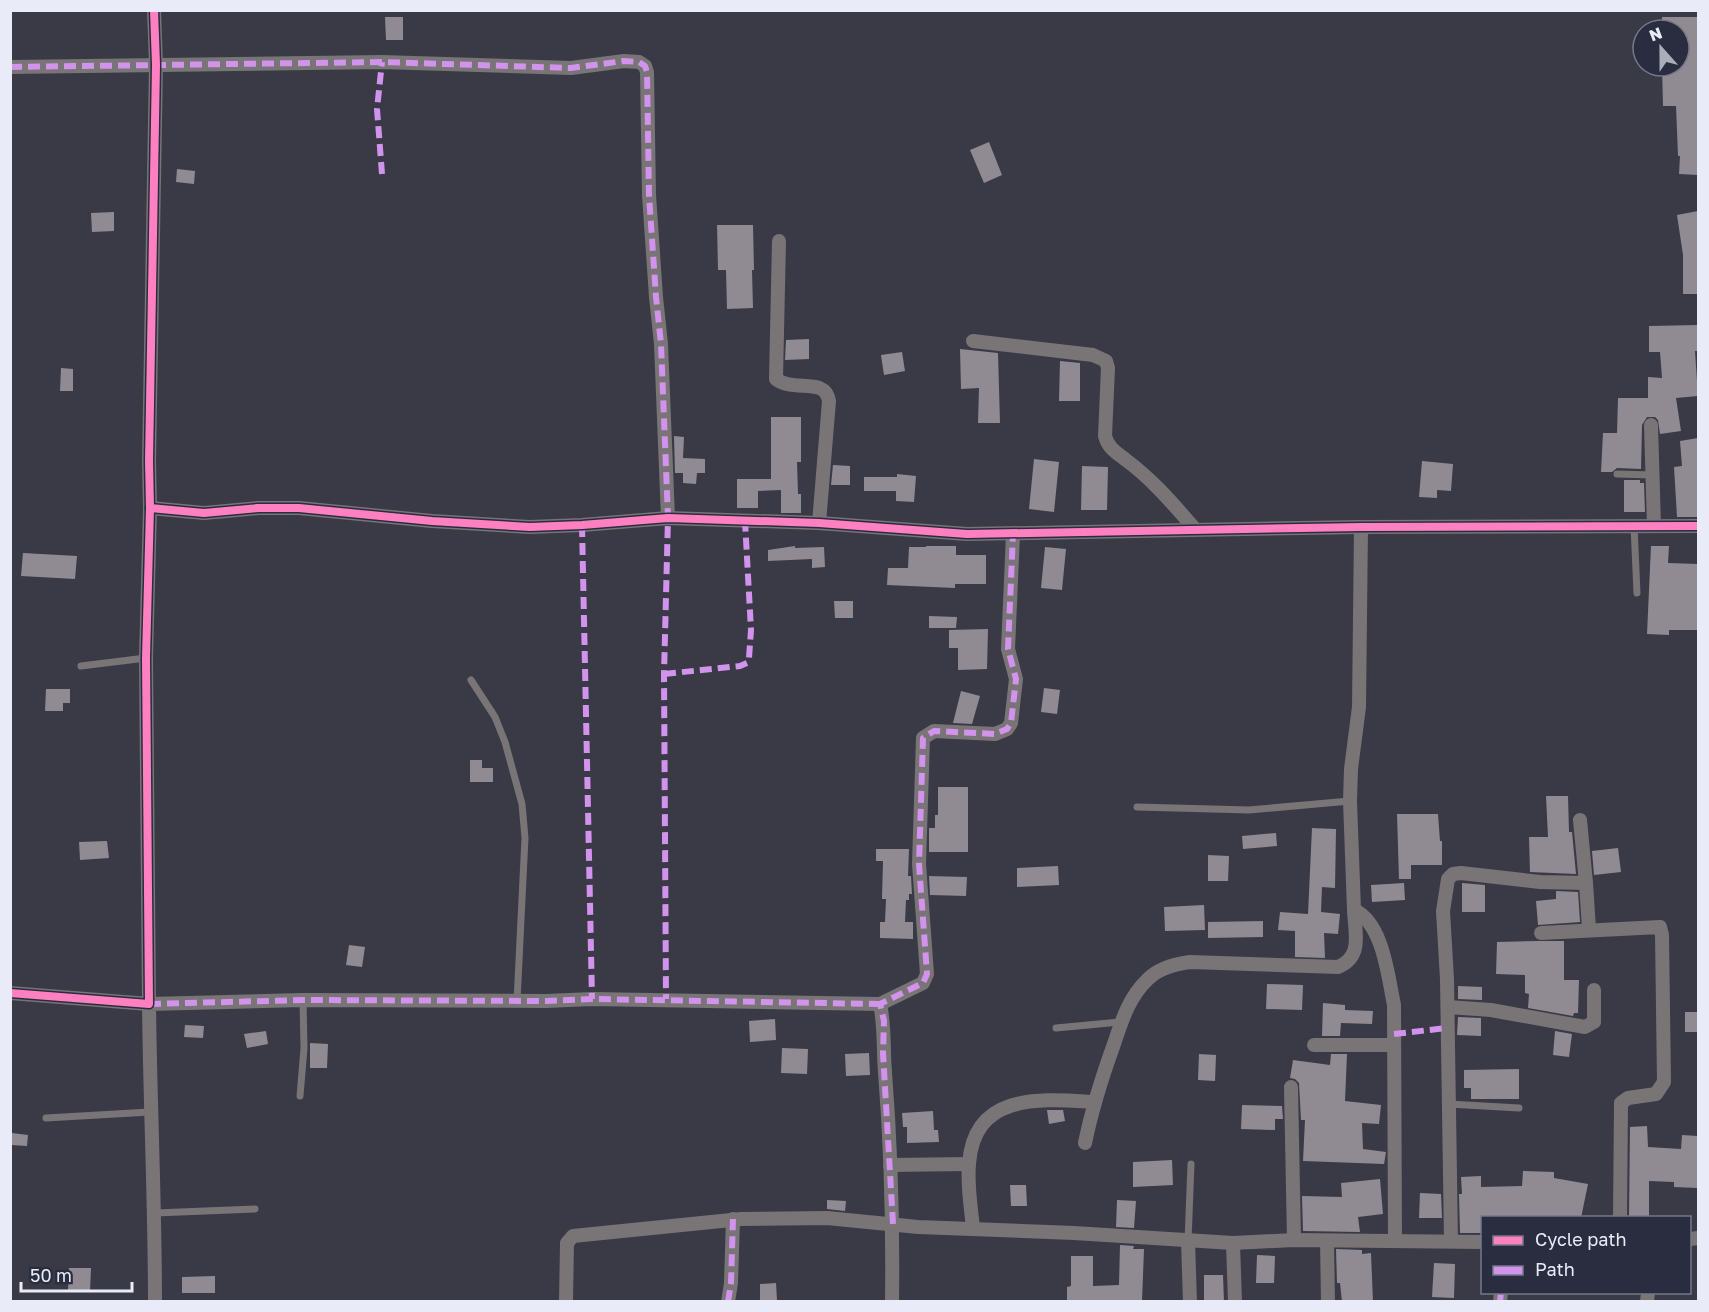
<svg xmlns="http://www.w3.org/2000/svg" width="1709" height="1312" font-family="'Golos Text',sans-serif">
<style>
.building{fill:#908b93}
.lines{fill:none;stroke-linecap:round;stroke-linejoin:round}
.service{stroke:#797476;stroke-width:7}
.minor{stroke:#797476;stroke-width:14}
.quiet{stroke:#d193ec;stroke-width:6;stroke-dasharray:12 6;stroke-linecap:butt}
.cycleway-casing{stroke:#2a2c40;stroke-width:11}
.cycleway{stroke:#ff80c0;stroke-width:8}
</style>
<rect width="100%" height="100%" fill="#393a46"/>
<!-- building -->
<g class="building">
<polygon points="385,17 403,17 403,40 386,40"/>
<polygon points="1662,17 1698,17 1698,175 1679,174 1680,156 1678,156 1676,106 1663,106 1662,66 1679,66 1679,30 1662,30"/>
<polygon points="989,142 1002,175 984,183 970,150"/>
<polygon points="177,169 195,171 194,184 176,182"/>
<polygon points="1698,211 1698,294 1683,294 1683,255 1677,215"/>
<polygon points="114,212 114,231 92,232 91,213"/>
<polygon points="717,225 753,225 754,270 752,270 753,308 727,309 726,270 718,270"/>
<polygon points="1698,325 1698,351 1695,351 1698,396 1676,398 1681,431 1660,434 1658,420 1655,417 1647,417 1642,425 1641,469 1617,468 1612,472 1601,472 1603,433 1617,433 1618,398 1648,398 1648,377 1662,378 1660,352 1649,352 1649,326"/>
<polygon points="809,339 809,359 785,360 786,340"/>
<polygon points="960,349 998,353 1000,423 978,423 979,388 961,389"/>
<polygon points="902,352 905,371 884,375 881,355"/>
<polygon points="1060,361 1080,363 1080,401 1059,401"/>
<polygon points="61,368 73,369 73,391 60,391"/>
<polygon points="771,417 801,417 801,462 797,462 798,494 801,494 801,513 781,513 781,490 758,491 758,508 737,508 737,479 771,479"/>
<polygon points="674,436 684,437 683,458 705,459 705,473 697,473 696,484 683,483 683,473 675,473"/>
<polygon points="1698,438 1698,517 1677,517 1674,467 1682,466 1680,441"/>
<polygon points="1034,459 1059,462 1054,512 1029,509"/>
<polygon points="1422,461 1453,464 1451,491 1437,490 1437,498 1419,497"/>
<polygon points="833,465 850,466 850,485 831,485"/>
<polygon points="1082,466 1108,467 1107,510 1081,510"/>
<polygon points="897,474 916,476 914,502 896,501 896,491 864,491 864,477 897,477"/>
<polygon points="1624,480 1640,480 1640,483 1644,483 1645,512 1624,512"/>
<polygon points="795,546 795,548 824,547 825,567 812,568 812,559 768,561 768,550"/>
<polygon points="926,546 956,546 956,555 986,555 986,584 955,584 955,588 887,585 888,568 908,568 909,547 926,547"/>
<polygon points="1651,546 1669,546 1668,563 1698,564 1698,630 1669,630 1669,635 1647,634"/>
<polygon points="1045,547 1066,549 1062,590 1041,588"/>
<polygon points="23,553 77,556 75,579 21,576"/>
<polygon points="834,601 853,601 853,618 835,618"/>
<polygon points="929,616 957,617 956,628 929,628"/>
<polygon points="988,629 987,669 958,670 958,648 949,648 949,630"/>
<polygon points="1044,688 1060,690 1057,714 1041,712"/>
<polygon points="46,689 70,689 70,703 63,703 63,711 45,711"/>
<polygon points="961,691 980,696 972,724 953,723"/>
<polygon points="470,760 482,760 482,768 493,768 493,782 470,782"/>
<polygon points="938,787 968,787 968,852 929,852 929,828 935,828 935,815 938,815"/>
<polygon points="1546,796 1568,796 1569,832 1572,832 1576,874 1530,872 1529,837 1548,837"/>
<polygon points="1397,814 1438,814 1440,841 1442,841 1442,865 1411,865 1411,879 1399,879"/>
<polygon points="1312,828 1336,829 1335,888 1322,887 1321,912 1340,914 1338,934 1324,933 1325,958 1295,957 1295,931 1278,930 1280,912 1308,914"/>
<polygon points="1276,833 1277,846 1243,849 1242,836"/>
<polygon points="107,841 109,858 80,860 79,842"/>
<polygon points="1618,848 1621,872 1594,875 1592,851"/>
<polygon points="876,849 909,849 908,876 911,876 912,894 909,894 909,900 906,900 905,922 913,922 913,939 880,938 880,922 885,922 886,899 882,899 883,861 876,861"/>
<polygon points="1208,855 1229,856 1228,881 1208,881"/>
<polygon points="1058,866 1059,885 1017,887 1017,868"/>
<polygon points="929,876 967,877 966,896 930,895"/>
<polygon points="1404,883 1405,900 1372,902 1371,885"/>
<polygon points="1462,883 1485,885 1485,912 1462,912"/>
<polygon points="1556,891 1578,892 1580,922 1538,925 1536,901 1556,899"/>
<polygon points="1204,905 1205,930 1165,931 1164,907"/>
<polygon points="1263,921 1263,937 1208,938 1208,922"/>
<polygon points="1539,941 1564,941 1564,980 1579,980 1578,1013 1574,1013 1573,1016 1528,1008 1529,994 1525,993 1525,975 1496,974 1497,942"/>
<polygon points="349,945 365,947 362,967 346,965"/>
<polygon points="1267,984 1303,985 1302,1010 1266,1009"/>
<polygon points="1458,986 1482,987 1482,1000 1458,999"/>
<polygon points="1323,1003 1345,1005 1345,1010 1373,1011 1372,1024 1341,1023 1340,1036 1322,1036"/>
<rect x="1685" y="1012" width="13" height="20"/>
<polygon points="1458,1017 1481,1018 1481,1036 1457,1035"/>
<polygon points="775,1019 776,1040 750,1042 749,1021"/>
<polygon points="185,1025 204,1026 203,1038 184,1037"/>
<polygon points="266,1031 268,1044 247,1048 244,1034"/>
<polygon points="1555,1031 1572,1034 1569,1057 1553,1055"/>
<polygon points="310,1043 328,1044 327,1068 310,1068"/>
<polygon points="782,1048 808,1049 807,1074 781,1073"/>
<polygon points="869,1053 870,1075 846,1076 845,1054"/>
<polygon points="1199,1054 1216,1055 1215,1081 1198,1080"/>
<polygon points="1331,1054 1347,1054 1345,1101 1381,1105 1379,1124 1362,1123 1363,1149 1386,1152 1384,1164 1303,1161 1305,1120 1301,1120 1299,1083 1295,1079 1290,1078 1293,1060 1330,1065"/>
<polygon points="1519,1069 1519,1099 1471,1099 1471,1088 1464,1088 1464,1070"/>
<polygon points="1242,1105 1282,1106 1283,1119 1275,1119 1275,1130 1241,1129"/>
<polygon points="1047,1110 1063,1110 1065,1121 1049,1124"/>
<polygon points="933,1111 934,1130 938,1130 939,1142 907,1143 907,1127 903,1127 902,1113"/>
<polygon points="1647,1126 1648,1147 1681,1149 1682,1135 1698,1136 1697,1170 1698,1171 1698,1188 1674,1187 1674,1182 1649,1181 1649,1218 1629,1218 1630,1127"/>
<polygon points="12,1133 28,1135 27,1146 11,1145"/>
<polygon points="1172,1160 1173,1185 1133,1187 1133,1162"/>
<polygon points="1523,1171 1554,1172 1554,1178 1588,1184 1581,1218 1482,1218 1482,1233 1460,1233 1459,1194 1462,1194 1461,1177 1481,1176 1481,1187 1522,1186"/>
<polygon points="1380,1179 1383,1214 1358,1217 1360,1232 1303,1231 1302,1196 1342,1197 1341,1183"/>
<polygon points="1010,1185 1026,1185 1027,1206 1011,1206"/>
<polygon points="1420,1193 1441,1194 1442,1218 1419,1218"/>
<polygon points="827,1200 846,1201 845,1211 827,1209"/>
<polygon points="1117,1200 1136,1201 1134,1228 1116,1227"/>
<polygon points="1120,1245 1134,1246 1133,1249 1144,1249 1142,1302 1067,1302 1067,1287 1071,1286 1071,1256 1093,1256 1093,1286 1119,1285"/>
<polygon points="1336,1249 1362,1250 1362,1254 1371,1253 1373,1302 1342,1302 1340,1283 1337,1283"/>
<polygon points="1257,1255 1275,1256 1274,1283 1256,1283"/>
<polygon points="1434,1263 1455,1264 1454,1298 1432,1297"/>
<polygon points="69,1268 91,1268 90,1292 68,1291"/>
<polygon points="1204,1275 1223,1275 1224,1302 1204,1302"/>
<polygon points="215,1276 215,1293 182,1293 182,1277"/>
<polygon points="776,1283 777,1300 760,1300 760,1284"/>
</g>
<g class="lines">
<!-- service -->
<g class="service">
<polyline points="1617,474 1653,475"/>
<polyline points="1634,526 1637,593"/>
<polyline points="81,666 146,658"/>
<polyline points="471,680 495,717 505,742 522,804 525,838 517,1001"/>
<polyline points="1137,807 1249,810 1350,801"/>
<polyline points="1056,1028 1120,1022"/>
<polyline points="300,1096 304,1048 303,1000"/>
<polyline points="1448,1104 1519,1108"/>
<polyline points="46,1118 150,1112"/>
<polyline points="155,1213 255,1209"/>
<polyline points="1188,1241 1191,1164"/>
</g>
<!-- minor -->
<g class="minor">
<polyline points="10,67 382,62 571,68 624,61 639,62 645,66 647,72 649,195 656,297 661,344 668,518"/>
<path d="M 779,241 L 776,379 C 794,393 825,376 829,401 L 819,523"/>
<path d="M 973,341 L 1093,355 L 1106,361 L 1108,368 L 1105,436 C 1108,448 1117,453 1126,460 C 1153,480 1173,504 1195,529"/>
<polyline points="1651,425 1654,526"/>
<polyline points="150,508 204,513 258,508 299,508 432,521 530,527 582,525 668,518 819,523 967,534 1361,527 1698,526"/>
<path d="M 1361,527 L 1359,707 L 1351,769 L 1350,801 L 1354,910 C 1383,923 1388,976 1394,1005 L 1395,1240"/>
<polyline points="1586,883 1589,929"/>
<polyline points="1541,933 1660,927 1662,935 1664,1082 1656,1094 1628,1098 1621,1103 1620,1218"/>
<polyline points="10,993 149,1004 146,658 150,508 149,461 156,65 154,10"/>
<polyline points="1448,1007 1491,1010 1585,1027 1594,1022 1594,990"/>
<polyline points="1314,1045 1393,1045"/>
<polyline points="1291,1087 1294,1240"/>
<path d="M 1085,1143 C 1092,1109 1102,1077 1114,1044 C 1122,1020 1129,997 1148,979 C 1159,968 1175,964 1190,962 L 1338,967 C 1363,957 1355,933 1354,910"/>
<polyline points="890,1165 969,1164"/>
<path d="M 973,1228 C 971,1208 967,1185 969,1164 C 974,1092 1041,1099 1094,1102"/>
<polyline points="1690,1239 1698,1238"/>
<polyline points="1188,1241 1190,1302"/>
<polyline points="1327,1241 1328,1302"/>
<polyline points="1451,1241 1447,979 1443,911 1448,879 1453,874 1461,873 1540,882 1586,883 1580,820"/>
<polyline points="1233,1243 1235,1302"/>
<path d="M 155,1302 C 155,1202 150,1103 149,1004 L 303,1000 L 546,1001 L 592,999 L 880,1004"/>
<polyline points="566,1302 567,1243 573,1236 741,1219 827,1218 918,1227 1074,1233 1233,1243 1294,1240 1482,1242"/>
<polyline points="728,1302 731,1283 733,1219"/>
<path d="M 892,1302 C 893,1225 891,1149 885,1072 C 883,1049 885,1027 880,1004 L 923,983 L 927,974 L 919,864 L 923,738 L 934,731 L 995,734 L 1007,729 L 1011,723 L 1016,679 L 1008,649 L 1013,534"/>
<polyline points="1500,1302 1501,1292"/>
<polyline points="1647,1302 1648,1292"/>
</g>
<!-- quiet -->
<g class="quiet">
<polyline points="10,67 382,62 571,68 624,61 639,62 645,66 647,72 649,195 656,297 661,344 668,518 664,674 666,999"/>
<polyline points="382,174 377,109 382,62"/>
<polyline points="582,525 592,999"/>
<polyline points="664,674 740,666 747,663 749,658 751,630 745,521"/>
<polyline points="149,1004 303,1000 546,1001 592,999 880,1004"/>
<polyline points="1394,1034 1447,1028"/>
<polyline points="893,1224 883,1053 884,1021 880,1004 923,983 927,974 919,864 923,738 934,731 995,734 1007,729 1011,723 1016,679 1008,649 1013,534"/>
<polyline points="728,1302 731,1283 733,1219"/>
<polyline points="1500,1302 1501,1292"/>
</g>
<!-- cycleway casing -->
<g class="cycleway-casing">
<g id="cycleway">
<polyline points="150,508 204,513 258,508 299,508 432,521 530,527 582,525 668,518 819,523 967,534 1361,527 1698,526"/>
<polyline points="10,993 149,1004 146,658 150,508 149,461 156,65 154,10"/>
</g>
</g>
<!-- cycleway -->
<use href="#cycleway" class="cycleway"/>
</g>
<!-- border -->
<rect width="1709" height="1312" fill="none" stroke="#e9ebf9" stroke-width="24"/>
<!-- legend -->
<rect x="1481" y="1216" width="210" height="78" fill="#2a2c40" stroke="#76788a" stroke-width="1.5"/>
<rect x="1493" y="1236" width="30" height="9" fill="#ff80c0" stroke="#76788a" stroke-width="1.5"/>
<text x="1535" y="1246" font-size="18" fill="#e9ebf9">Cycle path</text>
<rect x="1493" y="1266" width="30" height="9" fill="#d193ec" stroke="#76788a" stroke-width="1.5"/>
<text x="1535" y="1276" font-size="18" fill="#e9ebf9">Path</text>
<!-- north arrow -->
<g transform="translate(1661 48) rotate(339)"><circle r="28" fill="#2a2c40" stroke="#76788a" stroke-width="1.5"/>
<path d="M0-4.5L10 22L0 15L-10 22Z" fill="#abadba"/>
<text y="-9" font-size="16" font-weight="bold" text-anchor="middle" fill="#e9ebf9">N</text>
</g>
<!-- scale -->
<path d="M21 1282v9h111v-9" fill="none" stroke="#e9ebf9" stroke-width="3"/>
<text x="30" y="1282" font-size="18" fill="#e9ebf9" stroke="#2a2c40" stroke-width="4.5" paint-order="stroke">50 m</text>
</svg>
